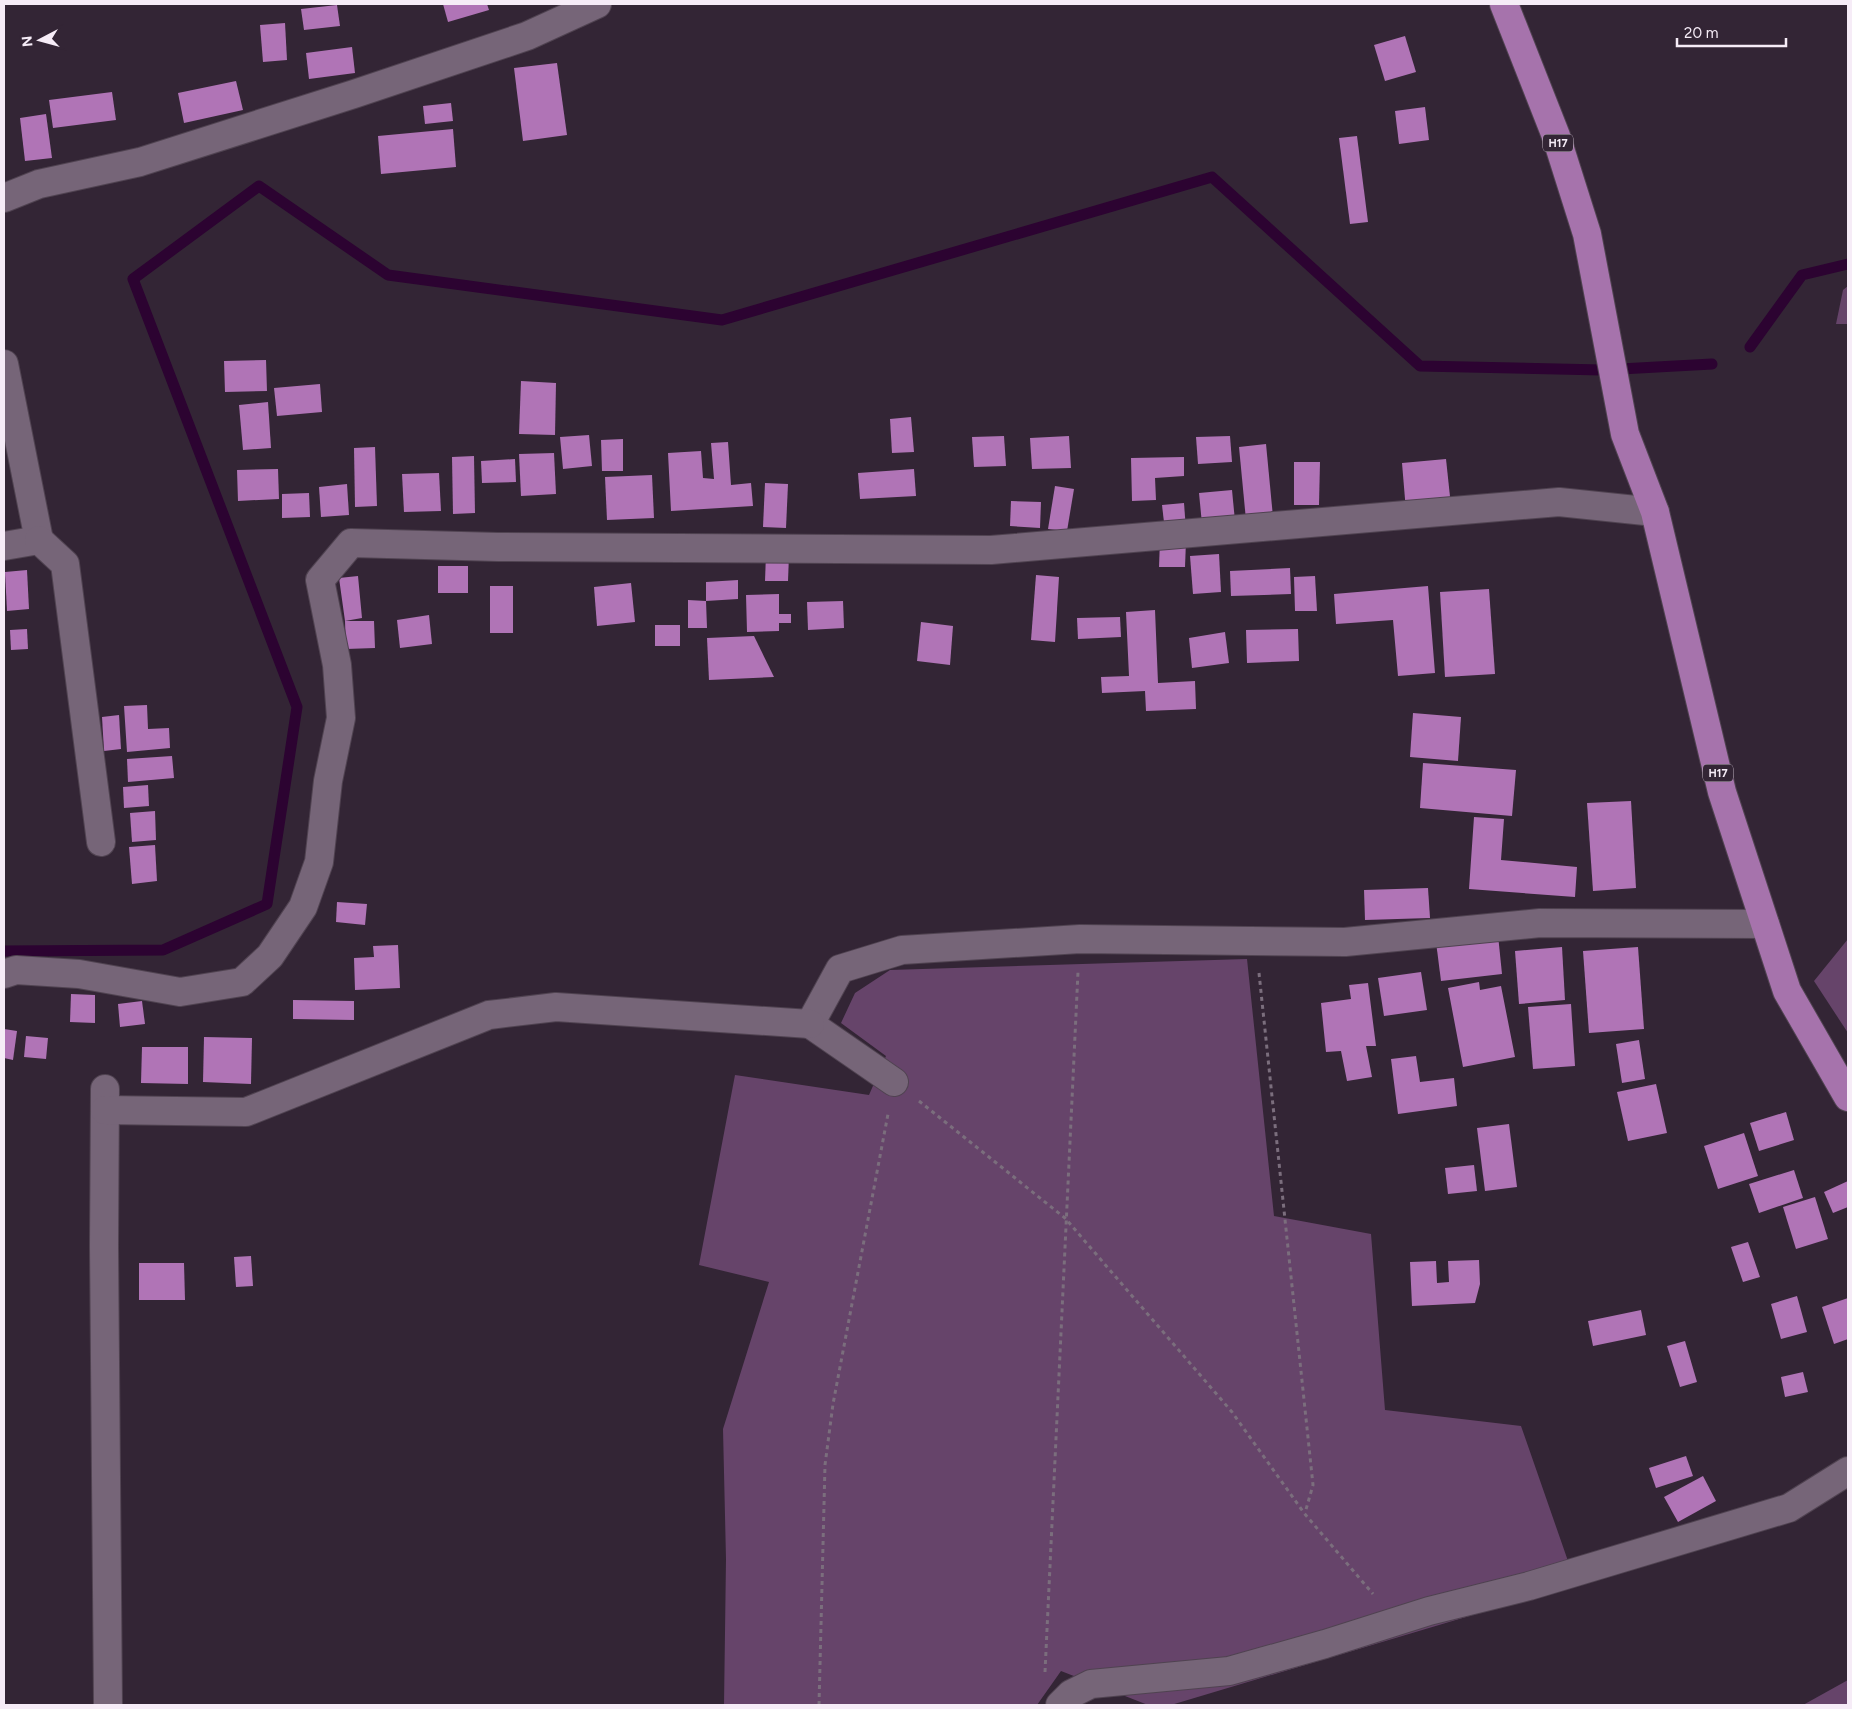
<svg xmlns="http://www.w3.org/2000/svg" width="1852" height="1709" font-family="Figtree,sans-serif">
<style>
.green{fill:#66446a}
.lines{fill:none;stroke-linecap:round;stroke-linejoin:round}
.stream{stroke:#2c0331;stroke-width:11}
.building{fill:#b074b6}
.minor-casing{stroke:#504351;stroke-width:30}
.primary-casing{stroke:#504351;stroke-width:30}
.path{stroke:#7b6e7d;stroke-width:3;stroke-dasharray:4 4;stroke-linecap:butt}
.minor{stroke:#766578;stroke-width:28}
.primary{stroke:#a673ac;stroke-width:28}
.labels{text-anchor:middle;stroke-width:4;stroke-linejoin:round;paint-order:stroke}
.shield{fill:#332535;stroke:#bcb0bd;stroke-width:1}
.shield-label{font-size:11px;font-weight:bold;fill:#f6ecf7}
</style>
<rect width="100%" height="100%" fill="#332535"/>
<!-- green -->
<g class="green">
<polygon points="1848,286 1848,324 1836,324 1843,290"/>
<polygon points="1848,939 1848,1033 1814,981"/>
<polygon points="1247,959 1274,1216 1371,1234 1385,1410 1521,1426 1576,1584 1171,1705 1148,1705 1061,1671 1037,1705 724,1705 726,1559 723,1429 769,1282 699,1265 735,1075 869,1095 886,1056 841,1023 855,993 890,970"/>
<polygon points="1848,1680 1848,1705 1803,1705"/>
</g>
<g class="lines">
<!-- stream -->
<g class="stream">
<polyline points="1750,347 1802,275 1848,264"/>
<polyline points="4,951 163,950 267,904 297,707 133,279 259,186 388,275 722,320 1212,177 1420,366 1602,370 1712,364"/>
</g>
</g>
<!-- building -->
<g class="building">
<polygon points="443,4 487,4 489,10 448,22"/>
<polygon points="337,5 340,26 304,30 301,9"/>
<polygon points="285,23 287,60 263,62 260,25"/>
<polygon points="1405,36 1416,72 1385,81 1374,45"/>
<polygon points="352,47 355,73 309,79 306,53"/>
<polygon points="557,63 567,135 523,141 514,68"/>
<polygon points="236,81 243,110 184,123 178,93"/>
<polygon points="112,92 116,120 53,128 49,100"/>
<polygon points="451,103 453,121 425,124 423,106"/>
<polygon points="1425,107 1429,140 1399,144 1395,111"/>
<polygon points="46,114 52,158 25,161 20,118"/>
<polygon points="453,129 456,167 381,174 378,136"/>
<polygon points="1357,136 1368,222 1350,224 1339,138"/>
<polygon points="266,360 267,391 225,392 224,361"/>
<polygon points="521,381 556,383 555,435 519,434"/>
<polygon points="320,384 322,412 277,416 274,388"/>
<polygon points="268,402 271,448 243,450 239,405"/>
<polygon points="911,417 914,452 892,453 890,419"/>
<polygon points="589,435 592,466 563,469 560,437"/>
<polygon points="1004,436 1006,466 974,467 972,437"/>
<polygon points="1069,436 1071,468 1032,469 1030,438"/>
<polygon points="1230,436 1232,462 1198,464 1196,437"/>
<polygon points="623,439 623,471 602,471 601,440"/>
<polygon points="728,442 731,485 751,483 753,506 671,511 668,453 701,451 703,478 714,479 711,443"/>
<polygon points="1266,444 1273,517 1246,520 1239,447"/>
<polygon points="375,447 377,506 355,507 354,448"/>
<polygon points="554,453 556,494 521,496 519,454"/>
<polygon points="474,456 475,513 453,514 452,457"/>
<polygon points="1184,457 1184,476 1155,478 1156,500 1132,501 1131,458"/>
<polygon points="515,459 516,482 482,483 481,461"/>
<polygon points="1446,459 1451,506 1406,511 1402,463"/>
<polygon points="1294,462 1320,462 1319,505 1294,505"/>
<polygon points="278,469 279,499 238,501 237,470"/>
<polygon points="914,469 916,496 860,499 858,473"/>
<polygon points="439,473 441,511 404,512 402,474"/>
<polygon points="652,475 654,518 607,520 605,477"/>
<polygon points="765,483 788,484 786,528 763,527"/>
<polygon points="347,484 349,515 321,517 319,487"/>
<polygon points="1055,486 1074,489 1067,531 1048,529"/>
<polygon points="1232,490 1235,521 1202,524 1199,493"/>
<polygon points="309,493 310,517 282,518 282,494"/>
<polygon points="1011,501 1041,502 1040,528 1010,526"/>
<polygon points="1184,503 1186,530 1165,531 1162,505"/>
<polygon points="1160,540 1186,541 1185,567 1159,567"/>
<polygon points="766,554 789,555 788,581 765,581"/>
<polygon points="1219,554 1221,592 1193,594 1190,556"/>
<rect x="438" y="566" width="30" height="27"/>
<polygon points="1290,568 1291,594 1231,596 1230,571"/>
<polygon points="27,570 29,609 7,611 5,572"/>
<polygon points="1036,575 1059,577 1055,642 1031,640"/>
<polygon points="358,576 362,618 345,621 374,621 375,648 346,649 345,621 339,578"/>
<polygon points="1315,576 1317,611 1295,611 1294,577"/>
<polygon points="738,580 738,599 706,601 707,628 688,628 688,600 706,601 706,582"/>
<polygon points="631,583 635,622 597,626 594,587"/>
<rect x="490" y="586" width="23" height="47"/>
<polygon points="1428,586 1435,673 1398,676 1393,620 1336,624 1334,594"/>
<polygon points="1489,589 1495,674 1445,677 1440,592"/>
<polygon points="779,594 779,614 791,614 791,623 779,623 779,631 747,632 746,595"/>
<polygon points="843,601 844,628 808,630 807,602"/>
<polygon points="1155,610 1158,683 1195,681 1196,709 1146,711 1145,691 1102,693 1101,677 1129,676 1126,612"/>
<polygon points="429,615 432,644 400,648 397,620"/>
<polygon points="1120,617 1121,637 1078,639 1077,618"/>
<polygon points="921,622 953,626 950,665 917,661"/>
<rect x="655" y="625" width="25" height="21"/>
<polygon points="27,629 28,649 11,650 10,630"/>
<polygon points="1298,629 1299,661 1247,663 1246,630"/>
<polygon points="1225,632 1229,663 1192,668 1189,638"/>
<polygon points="754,636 774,677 709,680 707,638"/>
<polygon points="147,705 148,729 169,728 170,748 127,752 124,706"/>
<polygon points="1413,713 1461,717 1458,761 1410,757"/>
<polygon points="119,715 121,749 104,751 102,717"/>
<polygon points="172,756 174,778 128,782 127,759"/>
<polygon points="1423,763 1516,770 1512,816 1420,808"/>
<polygon points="148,785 149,806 124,808 123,787"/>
<polygon points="1631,801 1636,888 1593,891 1587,803"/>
<polygon points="155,811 156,840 132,842 130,813"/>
<polygon points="1474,817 1504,819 1501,860 1577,867 1575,897 1469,889"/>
<polygon points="155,845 157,881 132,884 129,847"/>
<polygon points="1428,888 1430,918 1365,920 1364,890"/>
<polygon points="337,902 367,904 365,925 336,922"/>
<polygon points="1498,935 1502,974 1441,981 1436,942"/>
<polygon points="398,945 400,988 355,990 354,958 374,957 373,946"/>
<polygon points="1562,947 1565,1000 1519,1004 1515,951"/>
<polygon points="1638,947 1644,1029 1589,1033 1583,951"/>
<polygon points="1421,972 1427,1010 1384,1016 1378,978"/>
<polygon points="1479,982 1480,990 1501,986 1515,1057 1463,1067 1448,988"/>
<polygon points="1368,983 1376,1046 1366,1046 1372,1077 1347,1081 1341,1051 1326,1052 1321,1003 1351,999 1349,985"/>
<polygon points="71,994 95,995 95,1023 70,1022"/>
<polygon points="293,1000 354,1001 354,1020 293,1019"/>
<polygon points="142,1001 145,1024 120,1027 118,1004"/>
<polygon points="1571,1004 1575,1066 1533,1069 1528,1007"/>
<polygon points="4,1029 17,1031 13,1060 4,1058"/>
<polygon points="26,1036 48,1038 46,1059 24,1057"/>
<polygon points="204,1037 252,1038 251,1084 203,1082"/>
<polygon points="1639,1040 1645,1079 1622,1083 1616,1044"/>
<polygon points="142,1047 188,1047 188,1084 141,1083"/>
<polygon points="1416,1056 1420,1082 1454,1078 1457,1106 1398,1114 1391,1059"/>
<polygon points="1656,1084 1667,1133 1628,1141 1617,1092"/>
<polygon points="1786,1112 1794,1140 1759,1151 1750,1123"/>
<polygon points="1509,1124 1517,1187 1485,1191 1477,1128"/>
<polygon points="1744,1133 1758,1176 1718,1189 1704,1146"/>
<polygon points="1474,1165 1477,1191 1448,1194 1445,1168"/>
<polygon points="1794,1170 1803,1198 1759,1213 1749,1184"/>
<polygon points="1848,1181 1848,1207 1833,1213 1824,1192"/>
<polygon points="1815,1197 1828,1239 1796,1249 1783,1207"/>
<polygon points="1748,1242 1760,1277 1743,1282 1731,1247"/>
<polygon points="251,1256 253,1286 236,1287 234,1257"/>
<polygon points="1479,1260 1480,1284 1475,1303 1412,1306 1410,1262 1436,1261 1437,1283 1449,1282 1448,1261"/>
<polygon points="139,1263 184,1263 185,1300 139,1300"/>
<polygon points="1797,1296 1807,1332 1781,1339 1771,1304"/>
<polygon points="1848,1298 1848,1339 1834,1344 1822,1307"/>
<polygon points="1641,1310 1646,1335 1593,1346 1588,1321"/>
<polygon points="1685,1341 1697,1382 1680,1387 1667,1346"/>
<polygon points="1803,1372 1808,1392 1785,1397 1781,1377"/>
<polygon points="1686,1456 1693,1476 1656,1488 1649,1468"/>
<polygon points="1703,1476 1716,1501 1678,1522 1664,1497"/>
</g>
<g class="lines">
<!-- minor casing -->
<g class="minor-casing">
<g id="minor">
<polyline points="4,198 39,184 140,162 354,94 527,36 597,4"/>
<polyline points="4,364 39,540 4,546"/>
<polyline points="39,540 65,564 101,842"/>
<polyline points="4,974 16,970 79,974 180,992 242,982 270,956 303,907 319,862 328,781 341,718 337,665 320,580 351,543 498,547 991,550 1559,502 1655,512"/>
<polyline points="894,1082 810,1024 840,969 902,950 1080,939 1345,942 1540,923 1765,924"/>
<polyline points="105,1089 104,1246 108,1705"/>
<polyline points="105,1110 246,1112 489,1015 556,1007 810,1024"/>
<polyline points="1060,1705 1071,1694 1091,1684 1229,1671 1325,1644 1429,1611 1529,1586 1789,1508 1848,1471"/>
</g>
</g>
<!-- primary casing -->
<g class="primary-casing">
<polyline id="primary" points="1504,4 1556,136 1587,234 1625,434 1655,512 1722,792 1787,991 1848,1097"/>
</g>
<!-- path -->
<g class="path">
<polyline points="1259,973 1313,1485 1305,1513"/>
<polyline points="919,1101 1065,1218 1232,1412 1304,1513 1373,1594"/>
<polyline points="1045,1672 1078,972"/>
<polyline points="819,1705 825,1465 833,1404 888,1114"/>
</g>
<!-- minor -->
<use href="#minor" class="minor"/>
<!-- primary -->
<use href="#primary" class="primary"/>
</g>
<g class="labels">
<!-- shield labels -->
<g class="shield">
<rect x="1543" y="134.5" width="30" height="17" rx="4"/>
<rect x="1703" y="764.5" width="30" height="17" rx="4"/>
</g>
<g class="shield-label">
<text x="1558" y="147">H17</text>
<text x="1718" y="777">H17</text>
</g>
</g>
<!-- border -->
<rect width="1852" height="1709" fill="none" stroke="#f6ecf7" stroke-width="10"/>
<!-- north arrow -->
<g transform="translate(40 40) rotate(264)" stroke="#332535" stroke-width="4" paint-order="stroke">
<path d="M0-4L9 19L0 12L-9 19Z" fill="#f6ecf7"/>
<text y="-8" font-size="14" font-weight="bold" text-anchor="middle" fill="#f6ecf7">N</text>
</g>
<!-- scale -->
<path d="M1677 38v8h109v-8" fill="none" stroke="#f6ecf7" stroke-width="2.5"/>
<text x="1684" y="38" font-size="15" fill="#f6ecf7" stroke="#332535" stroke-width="4" paint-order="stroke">20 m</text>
</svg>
